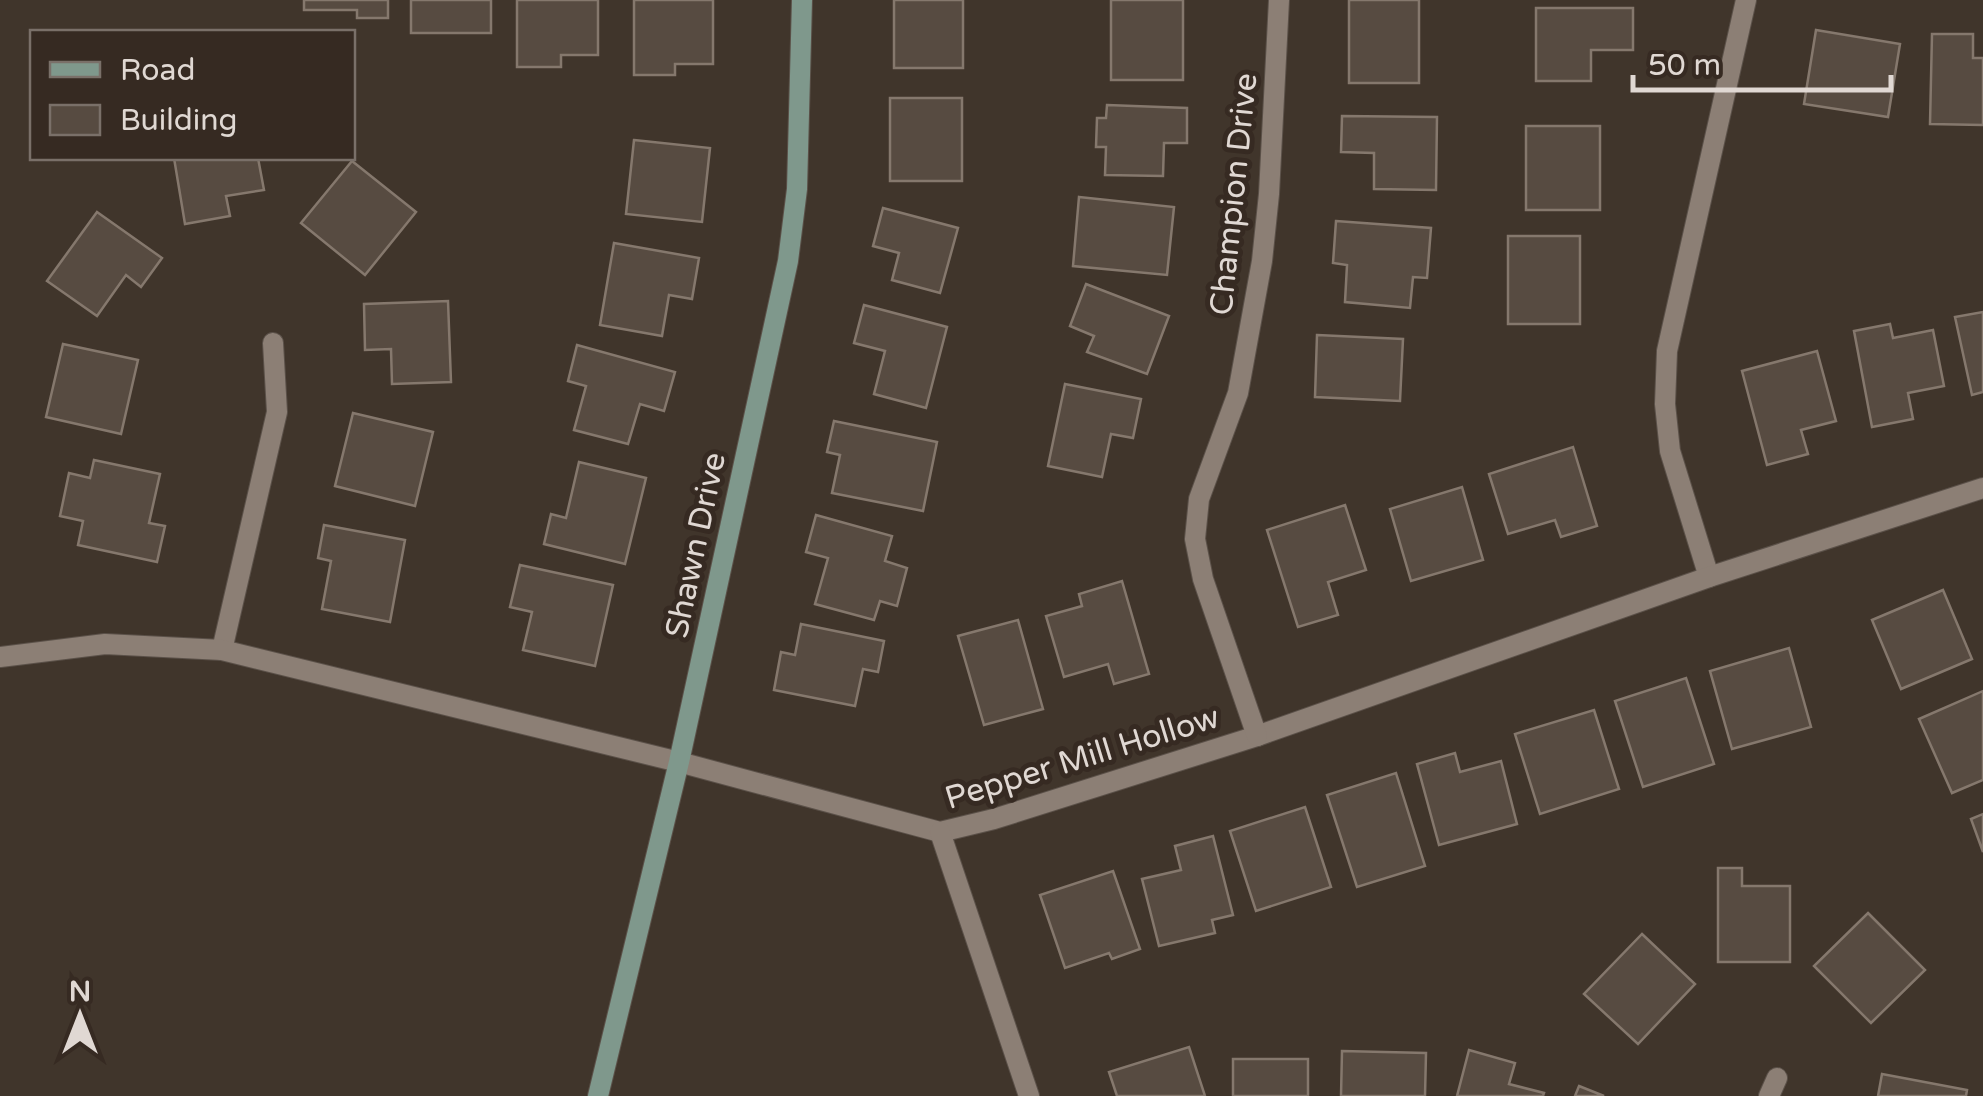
<svg xmlns="http://www.w3.org/2000/svg" width="1983" height="1096" font-family="'Varela Round',sans-serif">
<style>
.building{fill:#574b41;stroke:#85786d;stroke-width:2.5}
.lines{fill:none;stroke-linecap:round;stroke-linejoin:round}
.street-casing{stroke:#5b5149;stroke-width:22}
.secondary-casing{stroke:#5b5149;stroke-width:22}
.street{stroke:#8c7f75;stroke-width:20}
.secondary{stroke:#7f988c;stroke-width:20}
.labels{text-anchor:middle;stroke-width:10;stroke-linejoin:round;paint-order:stroke}
.street-label{font-size:32px;fill:#e0d8d3;stroke:#362a22}
</style>
<rect width="100%" height="100%" fill="#40352b"/>
<!-- building -->
<g class="building">
<polygon points="304,0 388,0 388,18 357,18 357,10 304,10"/>
<rect x="411" y="0" width="80" height="33"/>
<polygon points="517,0 598,0 598,55 561,55 561,67 517,67"/>
<polygon points="634,0 713,0 713,64 675,64 675,75 634,75"/>
<rect x="894" y="0" width="69" height="68"/>
<rect x="1111" y="0" width="72" height="80"/>
<rect x="1349" y="0" width="70" height="83"/>
<polygon points="1536,8 1633,8 1633,50 1591,50 1591,81 1536,81"/>
<polygon points="1816,30 1900,44 1888,117 1804,104"/>
<polygon points="1932,34 1973,34 1973,58 1983,58 1983,125 1930,124"/>
<rect x="890" y="98" width="72" height="83"/>
<polygon points="1107,105 1187,108 1187,143 1164,143 1163,176 1105,175 1106,147 1096,147 1097,118 1106,118"/>
<polygon points="1342,116 1437,117 1436,190 1374,189 1374,153 1341,152"/>
<rect x="1526" y="126" width="74" height="84"/>
<polygon points="634,140 710,148 702,222 626,214"/>
<polygon points="174,158 258,158 264,190 226,196 230,216 185,224"/>
<polygon points="352,161 416,212 365,275 301,223"/>
<polygon points="1079,197 1174,207 1167,275 1073,266"/>
<polygon points="883,208 958,228 940,293 892,280 899,253 873,246"/>
<polygon points="97,212 162,258 141,287 126,275 97,316 47,281"/>
<polygon points="1336,221 1431,228 1427,278 1413,277 1410,308 1345,302 1347,265 1333,263"/>
<rect x="1508" y="236" width="72" height="88"/>
<polygon points="614,243 699,258 692,299 669,295 662,336 600,325"/>
<polygon points="1086,284 1169,316 1147,374 1087,352 1094,336 1070,326"/>
<polygon points="448,301 451,382 392,384 391,349 365,350 364,304"/>
<polygon points="864,305 947,327 926,408 874,394 885,351 854,343"/>
<polygon points="1983,312 1983,392 1972,395 1955,317"/>
<polygon points="1890,324 1893,338 1933,330 1944,386 1908,393 1913,419 1872,427 1854,331"/>
<polygon points="1317,335 1403,339 1400,401 1315,397"/>
<polygon points="63,344 138,360 121,434 46,417"/>
<polygon points="577,345 675,372 664,411 640,404 628,444 574,430 586,386 568,381"/>
<polygon points="1817,351 1836,421 1801,430 1808,454 1767,465 1742,371"/>
<polygon points="1065,384 1141,399 1133,438 1111,434 1102,477 1048,466"/>
<polygon points="353,413 433,432 415,506 335,486"/>
<polygon points="834,421 937,442 923,511 832,493 840,455 827,452"/>
<polygon points="1573,447 1597,526 1561,537 1555,520 1508,534 1489,474"/>
<polygon points="94,460 160,474 149,523 165,526 157,562 78,545 83,521 60,516 69,473 90,478"/>
<polygon points="579,462 646,478 625,564 544,544 551,514 566,518"/>
<polygon points="1462,487 1483,560 1411,581 1390,509"/>
<polygon points="1345,505 1366,570 1328,582 1338,615 1298,627 1267,530"/>
<polygon points="816,515 892,536 885,561 907,568 897,606 880,601 874,620 815,604 828,558 806,552"/>
<polygon points="324,525 405,540 390,622 322,609 331,561 318,558"/>
<polygon points="520,565 613,585 595,666 523,650 532,612 510,607"/>
<polygon points="1122,581 1149,674 1114,684 1108,664 1064,677 1046,616 1082,606 1079,594"/>
<polygon points="1943,590 1972,659 1901,689 1872,620"/>
<polygon points="1018,620 1043,709 984,725 958,636"/>
<polygon points="801,624 884,641 878,672 863,669 855,706 774,690 781,652 795,655"/>
<polygon points="1789,648 1811,727 1732,749 1710,671"/>
<polygon points="1686,678 1714,764 1643,787 1615,701"/>
<polygon points="1983,691 1983,780 1952,793 1919,719"/>
<polygon points="1594,710 1619,789 1540,814 1515,734"/>
<polygon points="1455,753 1460,772 1501,761 1517,824 1439,845 1417,764"/>
<polygon points="1396,773 1425,866 1357,887 1327,795"/>
<polygon points="1305,807 1331,887 1256,911 1230,831"/>
<polygon points="1983,814 1983,852 1971,819"/>
<polygon points="1213,836 1233,915 1212,920 1215,933 1159,946 1142,879 1181,870 1175,846"/>
<polygon points="1718,868 1742,868 1742,886 1790,886 1790,962 1718,962"/>
<polygon points="1113,871 1140,949 1112,959 1109,953 1065,968 1040,895"/>
<polygon points="1868,913 1925,970 1871,1023 1814,966"/>
<polygon points="1642,934 1695,984 1638,1044 1584,994"/>
<polygon points="1189,1047 1205,1096 1117,1096 1109,1072"/>
<polygon points="1469,1050 1515,1063 1509,1084 1544,1093 1543,1096 1457,1096"/>
<polygon points="1342,1051 1426,1053 1425,1096 1341,1096"/>
<rect x="1233" y="1059" width="75" height="37"/>
<polygon points="1882,1074 1967,1090 1966,1096 1878,1096"/>
<polygon points="1579,1086 1604,1096 1575,1096"/>
</g>
<g class="lines">
<!-- street casing -->
<g class="street-casing">
<g id="street">
<polyline points="1709,577 1670,451 1665,404 1667,351 1746,0"/>
<polyline points="222,650 277,412 273,343"/>
<polyline points="0,657 105,644 222,650 679,762 940,832 994,819 1257,736 1709,577 1983,488"/>
<polyline points="1257,736 1203,579 1195,539 1199,499 1238,393 1262,261 1269,194 1279,0"/>
<polyline points="940,832 1029,1096"/>
<polyline points="1769,1096 1777,1078"/>
</g>
</g>
<!-- secondary casing -->
<g class="secondary-casing">
<polyline id="secondary" points="598,1096 679,762 788,261 797,189 802,0"/>
</g>
<!-- street -->
<use href="#street" class="street"/>
<!-- secondary -->
<use href="#secondary" class="secondary"/>
</g>
<g class="labels">
<!-- street labels -->
<g class="street-label">
<text transform="translate(1233 194) rotate(-84)" y="11">Champion Drive</text>
<text transform="translate(695 545) rotate(-78)" y="11">Shawn Drive</text>
<text transform="translate(1082 757) rotate(-17)" y="11">Pepper Mill Hollow</text>
</g>
</g>
<!-- legend -->
<rect x="30" y="30" width="325" height="130" fill="#362a22" stroke="#7a7069" stroke-width="2.5"/>
<rect x="50" y="62" width="50" height="15" fill="#7f988c" stroke="#7a7069" stroke-width="2.5"/>
<text x="120" y="80" font-size="30" fill="#e0d8d3">Road</text>
<rect x="50" y="105" width="50" height="30" fill="#574b41" stroke="#7a7069" stroke-width="2.5"/>
<text x="120" y="130" font-size="30" fill="#e0d8d3">Building</text>
<!-- north arrow -->
<g transform="translate(80 1016)" stroke="#362a22" stroke-width="8" paint-order="stroke">
<path d="M0-8L18 38L0 25L-18 38Z" fill="#e0d8d3"/>
<text y="-15" font-size="28" font-weight="bold" text-anchor="middle" fill="#e0d8d3">N</text>
</g>
<!-- scale -->
<path d="M1633 75v15h258v-15" fill="none" stroke="#e0d8d3" stroke-width="5"/>
<text x="1648" y="75" font-size="30" fill="#e0d8d3" stroke="#362a22" stroke-width="8" paint-order="stroke">50 m</text>
</svg>
